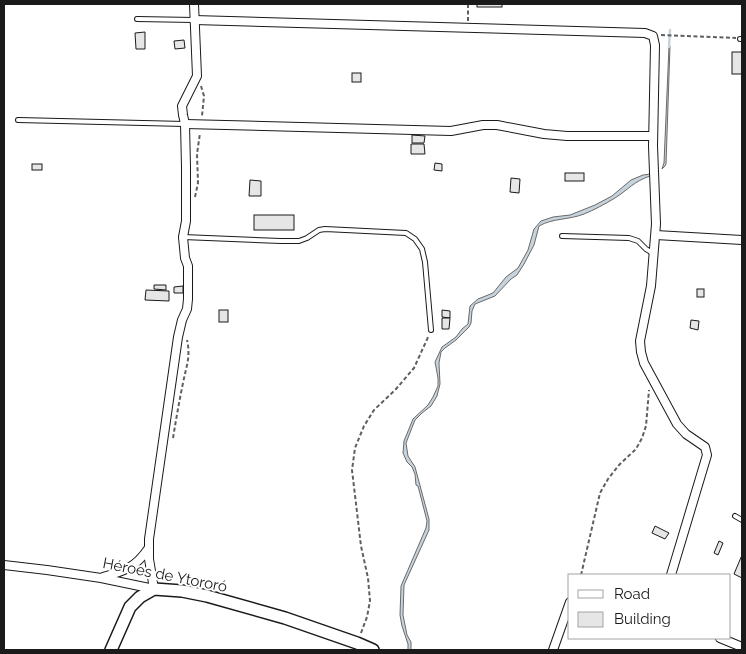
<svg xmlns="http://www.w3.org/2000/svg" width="746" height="654" font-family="Raleway,sans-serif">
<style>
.water{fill:#c6d2dc;stroke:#6a6a6a}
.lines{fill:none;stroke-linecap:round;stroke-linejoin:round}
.stream{stroke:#c6d2dc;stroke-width:2.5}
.building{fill:#e6e6e6;stroke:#1a1a1a}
.lane-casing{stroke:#1a1a1a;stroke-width:6}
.street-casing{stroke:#1a1a1a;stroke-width:10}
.secondary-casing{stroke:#1a1a1a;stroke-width:14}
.path{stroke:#5f5f5f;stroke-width:2;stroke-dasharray:4 2.5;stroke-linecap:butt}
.lane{stroke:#fff;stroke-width:4}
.street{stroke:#fff;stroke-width:8}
.secondary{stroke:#fff;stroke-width:11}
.labels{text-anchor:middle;stroke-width:4;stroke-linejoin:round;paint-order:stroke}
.street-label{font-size:15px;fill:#1a1a1a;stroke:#fff}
</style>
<rect width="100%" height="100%" fill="#fff"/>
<!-- water -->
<g class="water">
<polygon points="669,46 670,46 666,164 665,166 662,169 664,163"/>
<path d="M 650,174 L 650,176 C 633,182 629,189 615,198 C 605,204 594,210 584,214 C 569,220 553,218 539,226 L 534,245 L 524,264 L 517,275 L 511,279 L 495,296 L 475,304 L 472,311 L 471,323 L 469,327 L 456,340 L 445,348 L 441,352 L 439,363 L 440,384 L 437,396 L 431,406 L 422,413 L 415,420 L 406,443 L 408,456 L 415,467 L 429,519 L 429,530 L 404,585 L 403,615 L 407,635 L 411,642 L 411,650 L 408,650 L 408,644 L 402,626 L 400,615 L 401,586 L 426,528 L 427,521 L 418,486 L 416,485 L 415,474 L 412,467 L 407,462 L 403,453 L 404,441 L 413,419 L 428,405 L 433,397 L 438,386 L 438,378 L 435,362 L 442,347 L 456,337 L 462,329 L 468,324 L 470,306 L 478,299 L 493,293 L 506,277 L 518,268 L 528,250 L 534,229 L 541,221 L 553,217 L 570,215 L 595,205 L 612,196 L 631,180 L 643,175 Z"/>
</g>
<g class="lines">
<!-- stream -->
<polyline class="stream" points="669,47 670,30"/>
</g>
<!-- building -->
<g class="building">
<rect x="477" y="4" width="25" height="3"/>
<polygon points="145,32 145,49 136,49 135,33"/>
<polygon points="184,40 185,48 175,49 174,41"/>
<rect x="732" y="52" width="10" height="22"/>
<rect x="352" y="73" width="9" height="9"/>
<polygon points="412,135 425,136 424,143 412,143"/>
<polygon points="411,144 424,144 425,154 411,154"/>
<polygon points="435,163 442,164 442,171 434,170"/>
<rect x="32" y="164" width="10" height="6"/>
<rect x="565" y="173" width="19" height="8"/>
<polygon points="511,178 520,179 519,193 510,192"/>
<polygon points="250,180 261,181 261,196 249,196"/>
<rect x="254" y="215" width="40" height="15"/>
<polygon points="154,285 166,285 166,290 154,289"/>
<polygon points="183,286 183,293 174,293 174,287"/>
<rect x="697" y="289" width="7" height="8"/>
<polygon points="146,290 169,291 169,301 145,300"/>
<rect x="219" y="310" width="9" height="12"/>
<polygon points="442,310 450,311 450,318 442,317"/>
<polygon points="442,318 450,318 449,329 442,329"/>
<polygon points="691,320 699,321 698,330 690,328"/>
<polygon points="655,526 669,533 665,539 652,533"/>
<polygon points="719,541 723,543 718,555 714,553"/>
<polygon points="742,555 742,578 734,574"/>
</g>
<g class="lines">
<!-- lane casing -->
<g class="lane-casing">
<g id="lane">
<polyline points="137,19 194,20"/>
<polyline points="740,39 742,39"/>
<polyline points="18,120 185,124"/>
<polyline points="562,236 629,238 638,241 646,249 654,254"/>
<polyline points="183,237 281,241 299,241 307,238 319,230 325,229 406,233 415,239 422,249 425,262 431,330"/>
<polyline points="735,516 742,520"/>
</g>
</g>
<!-- street casing -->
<g class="street-casing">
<g id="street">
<polyline points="194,20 645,33 653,36 655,45 653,146 656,224 651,286 640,341 641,352 644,363 677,424 686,434 705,447 707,455 671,575"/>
<polyline points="185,124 451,131 483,125 497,125 544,134 567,136 653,136"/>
<polyline points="656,235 742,240"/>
<polyline points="4,565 47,570 101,578 154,589 149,559 149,539 178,337 182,320 187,309 188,299 188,266 185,258 183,237 186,221 186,167 185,124 183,115 182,106 197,76 194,4"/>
<path d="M 103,577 C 124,571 135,568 148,549"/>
<polyline points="720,638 742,647"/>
<polyline points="553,650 570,602"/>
</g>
</g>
<!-- secondary casing -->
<g class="secondary-casing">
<polyline id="secondary" points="111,650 130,607 140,597 154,589 182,591 207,596 285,618 357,643 373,650"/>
</g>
<!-- path -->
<g class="path">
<polyline points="468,4 468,21"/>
<polyline points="661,35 736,38"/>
<polyline points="201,86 204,96 202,116"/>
<polyline points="195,197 198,183 197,154 200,133"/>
<path d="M 173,438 C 176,420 179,402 183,383 C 186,367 191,357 187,340"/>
<polyline points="581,575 600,493 608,479 619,465 636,449 642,438 646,426 649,390"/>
<polyline points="361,633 367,617 370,601 368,578 361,546 352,470 355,448 364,426 374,410 396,389 414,368 429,335"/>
</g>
<!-- lane -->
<use href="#lane" class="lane"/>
<!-- street -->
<use href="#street" class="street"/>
<!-- secondary -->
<use href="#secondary" class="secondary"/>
</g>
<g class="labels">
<!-- street labels -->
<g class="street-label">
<text transform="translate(165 575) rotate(11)" y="5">Héroes de Ytororó</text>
</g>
</g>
<!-- border -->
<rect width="746" height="654" fill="none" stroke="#1a1a1a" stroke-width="10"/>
<!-- legend -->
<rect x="568" y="574" width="162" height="65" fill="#ffffff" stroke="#a3a3a3"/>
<rect x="578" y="590" width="25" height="8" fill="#ffffff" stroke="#a3a3a3"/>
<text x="614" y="599" font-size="15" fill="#1a1a1a">Road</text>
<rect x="578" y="612" width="25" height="15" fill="#e6e6e6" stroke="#a3a3a3"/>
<text x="614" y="624" font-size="15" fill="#1a1a1a">Building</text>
</svg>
